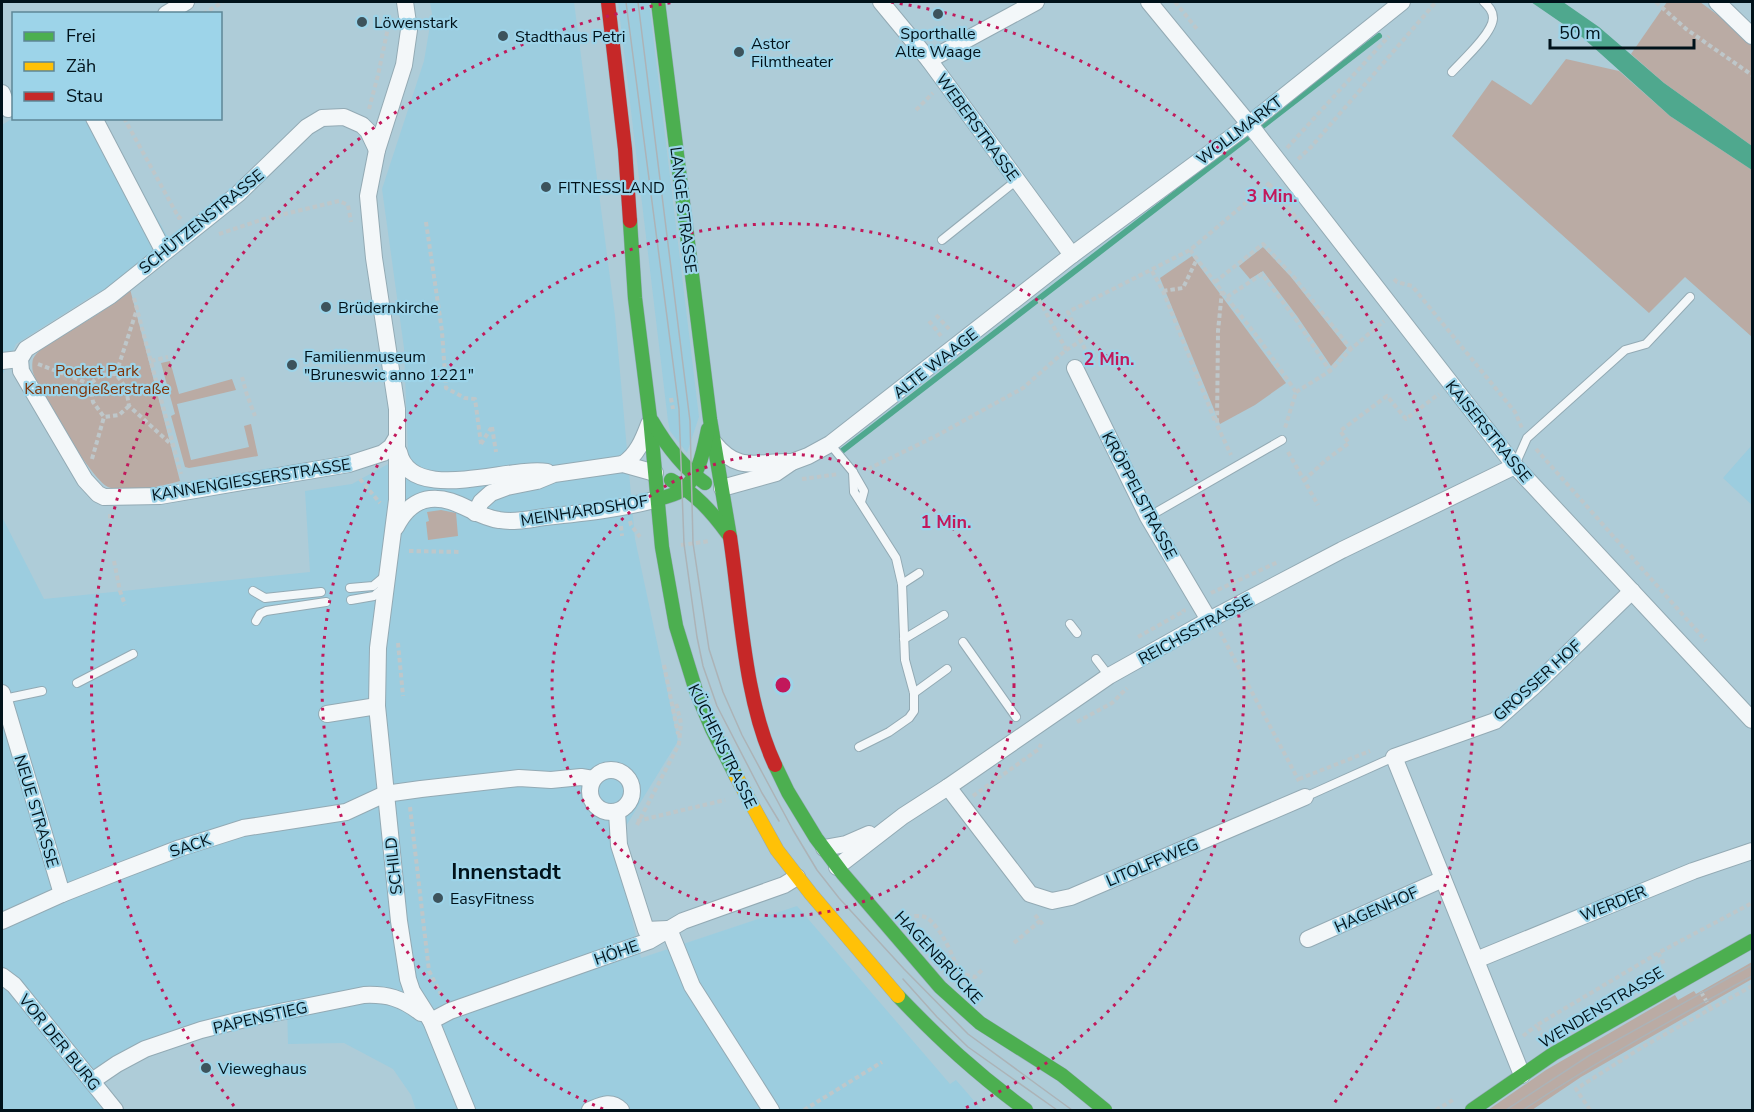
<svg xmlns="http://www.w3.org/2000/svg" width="1754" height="1112" font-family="'Nunito Sans',sans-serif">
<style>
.built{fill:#9ccddf}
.green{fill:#baaba4}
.water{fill:#4fa88e}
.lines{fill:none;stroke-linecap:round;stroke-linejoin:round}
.stream{stroke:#4fa88e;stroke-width:6}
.lane-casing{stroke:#93aab4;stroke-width:10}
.street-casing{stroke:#93aab4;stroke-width:18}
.fast-casing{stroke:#93aab4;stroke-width:15}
.slow-casing{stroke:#93aab4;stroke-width:15}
.jam-casing{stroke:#93aab4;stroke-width:15}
.path{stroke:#bec7ca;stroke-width:4;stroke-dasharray:4.5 3;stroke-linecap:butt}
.lane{stroke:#f3f7f9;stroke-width:8}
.street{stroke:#f3f7f9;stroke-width:16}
.fast{stroke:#4caf50;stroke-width:14}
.slow{stroke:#ffc107;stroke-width:14}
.jam{stroke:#c62828;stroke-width:14}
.tram{stroke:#acb3b7;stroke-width:1.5}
.ring{fill:none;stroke:#c2185b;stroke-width:3;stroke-dasharray:3 6}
.poi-dot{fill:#3d535c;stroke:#9dd4e9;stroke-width:2}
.labels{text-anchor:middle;stroke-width:4.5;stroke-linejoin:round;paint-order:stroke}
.poi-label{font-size:16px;fill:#00121a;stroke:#9dd4e9;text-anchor:start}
.street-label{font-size:16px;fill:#00121a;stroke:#9dd4e9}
.park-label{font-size:16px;fill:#803307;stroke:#9dd4e9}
.district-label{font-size:22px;font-weight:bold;fill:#00121a;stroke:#9dd4e9}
.centre{fill:#c2185b;stroke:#9dd4e9;stroke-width:3}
.ring-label{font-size:18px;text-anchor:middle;font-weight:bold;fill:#c2185b;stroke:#9dd4e9;stroke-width:4.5;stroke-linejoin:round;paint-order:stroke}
</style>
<rect width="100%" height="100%" fill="#aeccd8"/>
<!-- built -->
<g class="built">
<polygon points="430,2 574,2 615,316 635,539 678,741 615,844 641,958 797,906 950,1084 956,1080 982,1110 416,1110 411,1095 393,1069 344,1043 288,1044 287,1005 194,1024 84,1082 108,1110 2,1110 2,517 44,599 310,572 305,491 352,484 408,453 404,348 382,189 424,61 432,14"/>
<polygon points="618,2 649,2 699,417 687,453 670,431 668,421"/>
<polygon points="13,118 102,119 176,252 92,296 16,344 2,376 2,125"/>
<polygon points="1752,445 1752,505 1723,478"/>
</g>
<!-- green -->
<g class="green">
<polygon points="1667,2 1700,2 1752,40 1752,146 1664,83 1631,54"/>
<polygon points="1566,59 1619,71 1670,116 1752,170 1752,337 1685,277 1649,313 1452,136 1492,80 1531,105"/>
<polygon points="1263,247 1291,277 1347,348 1331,366 1297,316 1263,271 1250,279 1239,266"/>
<polygon points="1192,256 1286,383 1255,405 1220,424 1160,278"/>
<path d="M 130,289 L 180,481 C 161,486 127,495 108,487 C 92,480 38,391 33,372 C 32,369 32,363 33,359 C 40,344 79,327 93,317 C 106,309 118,299 130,289 Z"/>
<polygon points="170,361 179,394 232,379 236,390 177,404 191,460 249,447 244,426 251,424 258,456 189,468 185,467 171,416 175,414 161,363"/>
<polygon points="441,510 456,513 458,536 428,540 426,522 429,521 427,512"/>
<polygon points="1752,962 1752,979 1581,1077 1532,1110 1488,1110 1546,1070 1675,995 1678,1000 1694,991 1696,994"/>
</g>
<!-- water -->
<polygon class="water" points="1531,2 1563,2 1599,27 1664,83 1752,146 1752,170 1670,116 1582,37"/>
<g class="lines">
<!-- stream -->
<polyline class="stream" points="842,451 1379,36"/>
<!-- lane casing -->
<g class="lane-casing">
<g id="lane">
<path d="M 1452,72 C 1462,61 1493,33 1493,18 C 1493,11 1489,7 1484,2"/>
<polyline points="942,240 1017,180"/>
<polyline points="830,444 853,472 864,491 861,502"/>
<polyline points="1515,465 1527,438 1625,350 1646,344 1690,297"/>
<polyline points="853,472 854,492 896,558 902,584 905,660 914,693 914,711 909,718 889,732 859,747"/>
<polyline points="1148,517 1282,440"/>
<polyline points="902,584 919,573"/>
<polyline points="350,588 373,586 385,576"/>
<polyline points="253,591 265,598 321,592"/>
<polyline points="351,600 374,596 383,588"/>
<polyline points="256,621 260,614 266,611 326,602"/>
<polyline points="1070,624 1077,633"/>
<polyline points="904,639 944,615"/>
<polyline points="963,642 1016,717"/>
<polyline points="1096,659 1109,676"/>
<polyline points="77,683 133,654"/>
<polyline points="914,693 947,669"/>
<polyline points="4,699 42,691"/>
<polyline points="1305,797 1394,757"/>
</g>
</g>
<!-- street casing -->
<g class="street-casing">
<g id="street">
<polyline points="405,2 409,30 404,65 377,150 368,196 374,258 397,409 397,500 378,648 377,706 399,921 408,979 412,991 431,1021 467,1110"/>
<polyline points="881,2 929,60 1072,255"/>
<polyline points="1149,2 1254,130 1515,466 1752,720"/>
<polyline points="1717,2 1752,36"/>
<polyline points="166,14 186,2"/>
<polyline points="929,60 1036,2"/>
<polyline points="2,93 8,109"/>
<polyline points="94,118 164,252"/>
<polyline points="377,150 368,131 362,125 344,117 322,118 307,127 238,194 110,296 26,349 20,359 21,371 85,480 98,494 104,497 160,496 349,464 383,453 391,447 397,437"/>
<polyline points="2,361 20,359"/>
<polyline points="1075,368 1148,517 1209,620"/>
<path d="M 714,443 C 739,474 757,461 792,462"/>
<path d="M 399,452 C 410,505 508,466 547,472"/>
<path d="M 623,464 C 637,455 643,440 649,424"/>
<polyline points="722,488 776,473 792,462 808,456 830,444 1072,255 1248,125 1402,2"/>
<polyline points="475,513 481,502 491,493 507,487 537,481 554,474 623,464 655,473"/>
<path d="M 396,527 C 403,513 414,501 430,499 C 456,496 475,517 499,520 C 515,523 530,519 545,517 C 583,513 621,509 658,499"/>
<polyline points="2,693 62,894"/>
<polyline points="327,714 377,706"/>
<circle cx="611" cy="791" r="21"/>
<polyline points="948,787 1030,894 1052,901 1071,897 1305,797"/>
<polyline points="617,812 619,845 646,930 668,929"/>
<polyline points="824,848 846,844 869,834"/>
<polyline points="837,867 903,816 948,787 1109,676 1209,620 1342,550 1515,466"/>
<polyline points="2,921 62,894 120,871 180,848 243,828 346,812 385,794 421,789 519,778 551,780 581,777 593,779"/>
<polyline points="669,929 692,986 771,1110"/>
<polyline points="1308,939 1443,879"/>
<polyline points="1476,960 1693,871 1752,851"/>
<polyline points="2,976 14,985 115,1110"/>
<polyline points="431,1021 450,1011 649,941 683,921 784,885 797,877"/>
<polyline points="1522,1075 1394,757 1495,721 1533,687 1632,591"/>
<path d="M 92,1081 L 117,1064 L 145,1049 L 201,1030 L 245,1019 L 364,995 C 387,994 402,998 421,1013"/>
<path d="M 590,1110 C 602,1105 611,1100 621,1110"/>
</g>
</g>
<!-- fast casing -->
<g class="fast-casing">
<g id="fast">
<polyline points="658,2 710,419 730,537"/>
<polyline points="630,221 635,298 650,418 662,547 676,626 696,691 712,729 736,776"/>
<path d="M 652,421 C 666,445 682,467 705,483"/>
<path d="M 671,480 C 695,493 712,512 728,534"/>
<path d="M 658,499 C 666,497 674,495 681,491 C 699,479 704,448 708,429"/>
<polyline points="775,765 788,792 816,838 843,874 940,987 980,1023 1062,1075 1105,1110"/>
<path d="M 898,996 C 940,1040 977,1074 1026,1110"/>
<polyline points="1472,1110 1553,1054 1752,941"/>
</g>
</g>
<!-- slow casing -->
<g class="slow-casing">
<polyline id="slow" points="736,776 777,850 811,894 898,996"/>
</g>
<!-- jam casing -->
<g class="jam-casing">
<g id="jam">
<polyline points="608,2 625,149 630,221"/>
<path d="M 730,537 C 741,610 744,699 775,765"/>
</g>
</g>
<!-- path -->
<g class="path">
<polyline points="1175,2 1197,29"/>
<polyline points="1656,2 1686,29 1752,75"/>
<polyline points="203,14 223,2"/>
<polyline points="369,109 378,75 389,23"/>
<polyline points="916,110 933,93"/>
<polyline points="124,118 179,218 181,216"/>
<polyline points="1287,148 1389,36"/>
<polyline points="1298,159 1311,147 1436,2"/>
<polyline points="1269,184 1306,230"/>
<polyline points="597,192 608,191"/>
<polyline points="426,222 442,331 446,388 465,398 475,399 481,444"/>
<polyline points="219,234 264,219 339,201 348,205 351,222"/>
<polyline points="1190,250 1262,343 1296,392 1285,428"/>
<polyline points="1152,271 1163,291 1215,421"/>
<polyline points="1394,279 1397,282 1412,286 1515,412 1522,428"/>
<polyline points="1215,282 1263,244 1293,276 1351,349"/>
<polyline points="1163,291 1183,288 1197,259"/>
<polyline points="1222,291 1218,331 1217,425 1231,455"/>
<polyline points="1227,297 1262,274 1297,321 1330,371"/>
<polyline points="134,298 181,474"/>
<polyline points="1039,300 1067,351"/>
<polyline points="936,315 949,329"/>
<polyline points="929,321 941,336"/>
<polyline points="1088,356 1068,312 1190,250 1272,181"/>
<polyline points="151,361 168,357"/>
<polyline points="38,364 90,384"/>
<polyline points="116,374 137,309"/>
<polyline points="242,377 247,395 255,416"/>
<polyline points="1296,392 1330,371 1351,349 1384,321"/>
<polyline points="671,398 673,409"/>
<polyline points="129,406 119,415 104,417 93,402 90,384 101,375 116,374 126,388 129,406 172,445"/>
<polyline points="492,427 496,452"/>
<polyline points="481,444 491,428"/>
<polyline points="1536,449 1706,641"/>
<polyline points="1288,452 1318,505"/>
<polyline points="92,459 104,417"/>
<polyline points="868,469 936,436 1023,388 1066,350 1081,341"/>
<polyline points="360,479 380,503"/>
<polyline points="802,479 839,474"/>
<polyline points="1304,480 1326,460 1349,443 1340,431 1387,396 1406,419 1439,394"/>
<polyline points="110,514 110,522"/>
<polyline points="630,521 631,525 640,537"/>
<polyline points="621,526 622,536"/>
<polyline points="681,545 710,541"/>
<polyline points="409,551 461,552"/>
<polyline points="114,561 120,591 125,605"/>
<polyline points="1211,593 1278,562"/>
<polyline points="1220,632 1299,781"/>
<polyline points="1138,637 1184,611 1183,609"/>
<polyline points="398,643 403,696"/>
<polyline points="664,665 678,734"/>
<polyline points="1077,722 1112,703 1127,688"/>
<polyline points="1299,779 1370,751"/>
<polyline points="973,796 1039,749 1041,744"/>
<polyline points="410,807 429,971 442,996"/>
<polyline points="637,821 725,800"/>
<polyline points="637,825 679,744 681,723 676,703"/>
<polyline points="1035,915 1044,926"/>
<path d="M 907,917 C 913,916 922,915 927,918 C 941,927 955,959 959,974"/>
<polyline points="1014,943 1041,920"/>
<polyline points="1658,953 1665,966"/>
<polyline points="958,973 975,977 983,969"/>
<polyline points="1701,992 1711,1009"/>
<polyline points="1523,1036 1537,1025"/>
<polyline points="1544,1037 1537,1025 1658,953 1752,903"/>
<polyline points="804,1110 882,1062"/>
<polyline points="1436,1110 1453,1100"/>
<polyline points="1590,1110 1576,1089 1644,1046 1752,986"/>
</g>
<!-- lane -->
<use href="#lane" class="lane"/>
<!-- street -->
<use href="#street" class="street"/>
<!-- fast -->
<use href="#fast" class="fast"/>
<!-- slow -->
<use href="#slow" class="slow"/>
<!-- jam -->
<use href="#jam" class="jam"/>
<!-- tram -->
<g class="tram">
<polyline points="626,2 679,409 684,544 697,637 703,666 717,706 762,793 779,821"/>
<polyline points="638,2 690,421 693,543 709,649 723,692 742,735 793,830 817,870 839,898 904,969 968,1034 1072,1110"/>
<polyline points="903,979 937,1017 968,1047 1057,1110"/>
<polyline points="1506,1110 1590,1055 1752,965"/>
<path d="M 1523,1110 C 1597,1061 1675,1018 1752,976"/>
</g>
</g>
<!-- distance rings -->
<g class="ring">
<circle cx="783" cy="685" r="231"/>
<path d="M603 1109A461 461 0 1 1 963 1109"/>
<path d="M234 1106A692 692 0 0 1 675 2M891 2A692 692 0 0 1 1332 1106"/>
</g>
<!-- markers -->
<g class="poi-dot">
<circle cx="938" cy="14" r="6"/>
<circle cx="362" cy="22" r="6"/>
<circle cx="503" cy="36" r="6"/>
<circle cx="739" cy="52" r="6"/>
<circle cx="546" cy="187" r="6"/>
<circle cx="326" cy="307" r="6"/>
<circle cx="292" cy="365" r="6"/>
<circle cx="438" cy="898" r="6"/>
<circle cx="206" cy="1068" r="6"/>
</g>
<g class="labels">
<!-- poi labels -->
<g class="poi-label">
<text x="374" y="28">Löwenstark</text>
<text x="938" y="39" text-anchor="middle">Sporthalle<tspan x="938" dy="18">Alte Waage</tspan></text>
<text x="515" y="42">Stadthaus Petri</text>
<text x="751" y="49">Astor<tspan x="751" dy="18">Filmtheater</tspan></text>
<text x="558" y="193">FITNESSLAND</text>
<text x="338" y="313">Brüdernkirche</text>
<text x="304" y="362">Familienmuseum<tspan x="304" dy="18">"Bruneswic anno 1221"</tspan></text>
<text x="450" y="904">EasyFitness</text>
<text x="218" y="1074">Vieweghaus</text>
</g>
<!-- street labels -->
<g class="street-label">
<text transform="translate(978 127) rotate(54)" y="6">WEBERSTRASSE</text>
<text transform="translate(1239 130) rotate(-37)" y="6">WOLLMARKT</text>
<text transform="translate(684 210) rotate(83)" y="6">LANGE STRASSE</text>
<text transform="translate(201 221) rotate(-39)" y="6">SCHÜTZENSTRASSE</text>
<text transform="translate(935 363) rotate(-38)" y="6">ALTE WAAGE</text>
<text transform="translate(1489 431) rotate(51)" y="6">KAISERSTRASSE</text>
<text transform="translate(251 479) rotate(-9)" y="6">KANNENGIESSERSTRASSE</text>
<text transform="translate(1140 495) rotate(62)" y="6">KRÖPPELSTRASSE</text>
<text transform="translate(584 510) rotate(-9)" y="6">MEINHARDSHOF</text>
<text transform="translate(1195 629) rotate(-29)" y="6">REICHSSTRASSE</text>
<text transform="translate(1537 680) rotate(-42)" y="6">GROSSER HOF</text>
<text transform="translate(723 746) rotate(64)" y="6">KÜCHENSTRASSE</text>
<text transform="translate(37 811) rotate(73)" y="6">NEUE STRASSE</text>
<text transform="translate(190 845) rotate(-18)" y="6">SACK</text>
<text transform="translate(1152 862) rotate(-23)" y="6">LITOLFFWEG</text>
<text transform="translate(393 866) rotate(-96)" y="6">SCHILD</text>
<text transform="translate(1613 903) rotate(-22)" y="6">WERDER</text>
<text transform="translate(1376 909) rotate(-24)" y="6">HAGENHOF</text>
<text transform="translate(616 952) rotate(-19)" y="6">HÖHE</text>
<text transform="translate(939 957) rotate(47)" y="6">HAGENBRÜCKE</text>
<text transform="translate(1601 1007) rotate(-31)" y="6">WENDENSTRASSE</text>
<text transform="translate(260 1017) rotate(-13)" y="6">PAPENSTIEG</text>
<text transform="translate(60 1042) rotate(51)" y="6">VOR DER BURG</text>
</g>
<!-- park labels -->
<g class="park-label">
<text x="97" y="376">Pocket Park<tspan x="97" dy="18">Kannengießerstraße</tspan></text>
</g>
<!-- district labels -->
<g class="district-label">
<text x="506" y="879">Innenstadt</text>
</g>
</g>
<circle cx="783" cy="685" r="9" class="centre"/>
<g class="ring-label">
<text x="1272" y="202">3 Min.</text>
<text x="1109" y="365">2 Min.</text>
<text x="946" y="528">1 Min.</text>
</g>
<!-- border -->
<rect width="1754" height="1112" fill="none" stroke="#00121a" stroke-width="6"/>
<!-- legend -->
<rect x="12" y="12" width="210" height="108" fill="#9dd4e9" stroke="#5e8696" stroke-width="1.5"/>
<rect x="24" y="32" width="30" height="9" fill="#4caf50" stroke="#5e8696" stroke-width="1.5"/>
<text x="66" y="42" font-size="18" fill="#00121a">Frei</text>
<rect x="24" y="62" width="30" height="9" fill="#ffc107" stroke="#5e8696" stroke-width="1.5"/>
<text x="66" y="72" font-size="18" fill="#00121a">Zäh</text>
<rect x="24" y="92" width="30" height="9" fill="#c62828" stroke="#5e8696" stroke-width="1.5"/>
<text x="66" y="102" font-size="18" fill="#00121a">Stau</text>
<!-- scale -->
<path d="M1550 39v9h144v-9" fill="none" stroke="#00121a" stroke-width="3"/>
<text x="1559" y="39" font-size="18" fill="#00121a" stroke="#9dd4e9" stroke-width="4.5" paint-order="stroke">50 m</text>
</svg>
